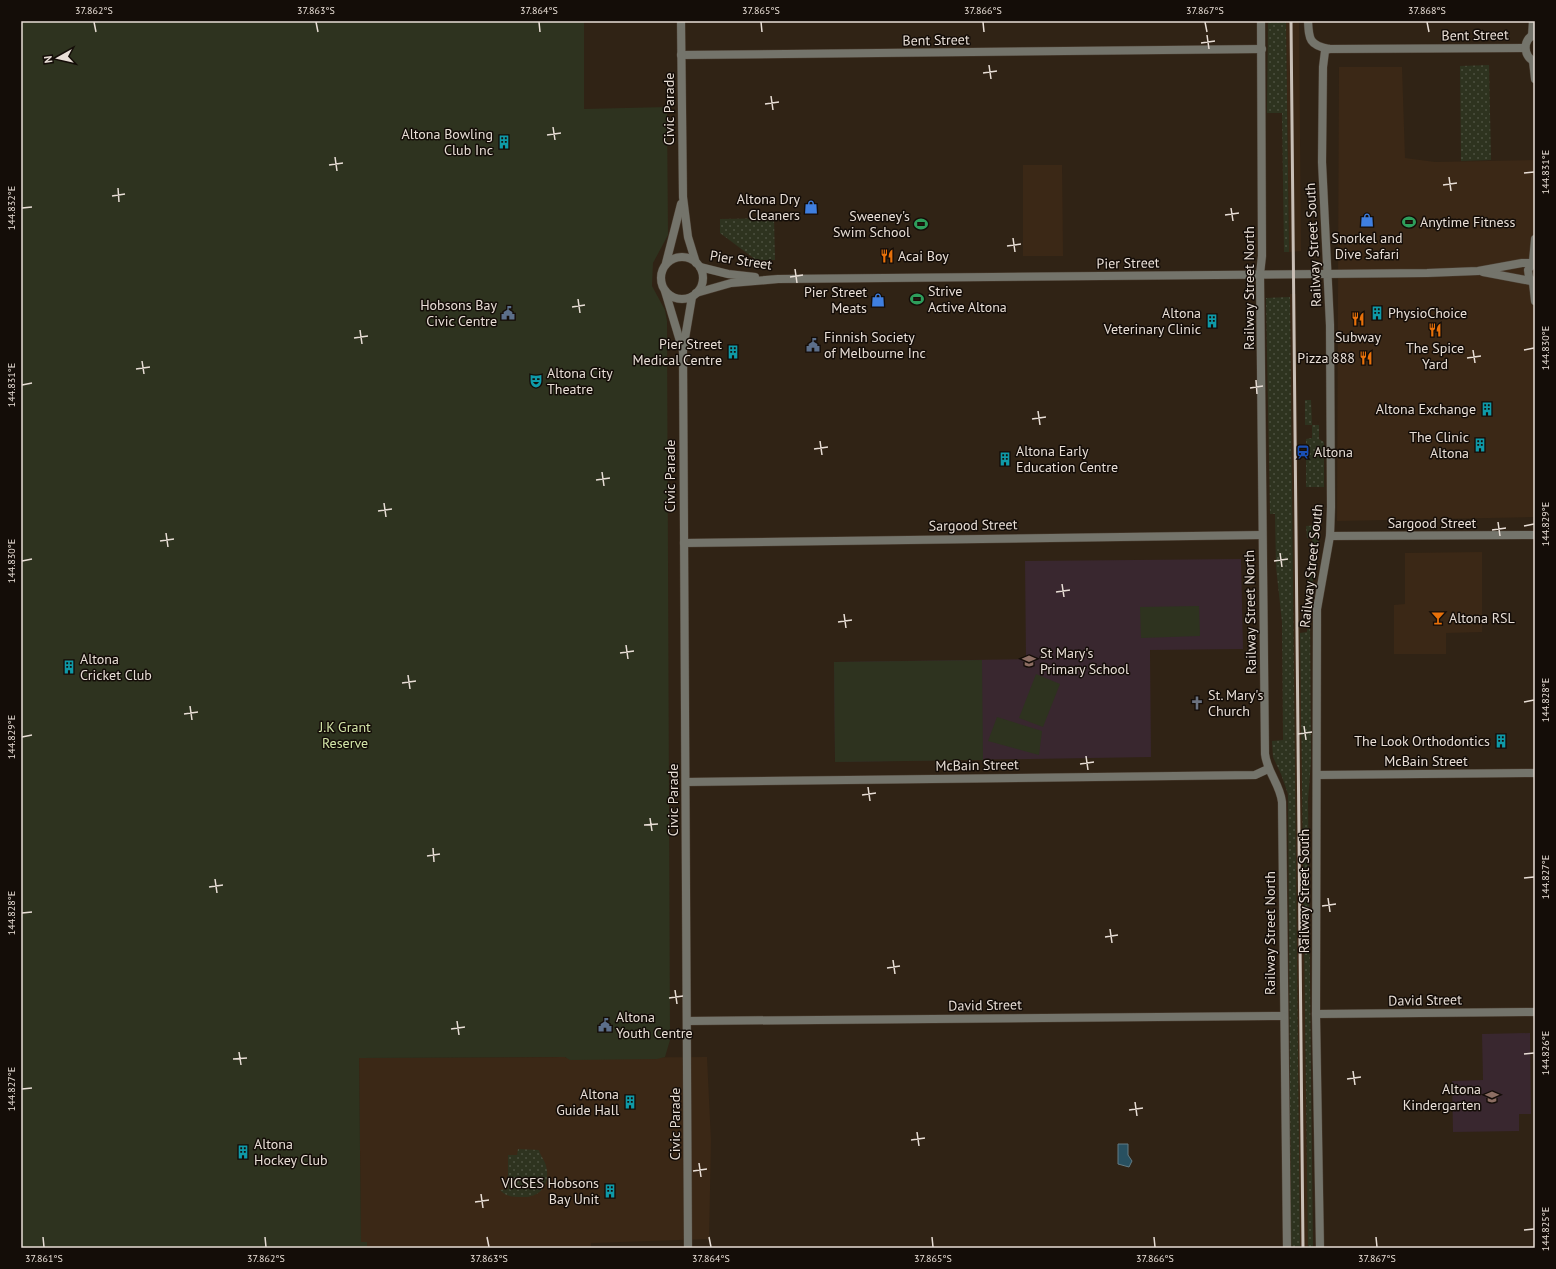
<svg xmlns="http://www.w3.org/2000/svg" width="1556" height="1269" font-family="'PT Sans',sans-serif">
<style>
.built{fill:#3b2816}
.education{fill:#39272f}
.grass{fill:url(#grass-dots)}
.green{fill:#2e331f}
.water{fill:#285060;stroke:#627b83}
.lines{fill:none;stroke-linecap:round;stroke-linejoin:round}
.minor-casing{stroke:#4a3d30;stroke-width:9}
.tertiary-casing{stroke:#4a3d30;stroke-width:9}
.minor{stroke:#74746b;stroke-width:8}
.tertiary{stroke:#74746b;stroke-width:8}
.rail{stroke:#c9bfb6;stroke-width:3}
.ticks{fill:none;stroke:#e8ded6;stroke-width:1.5}
.labels{text-anchor:middle;stroke-width:3;stroke-linejoin:round;paint-order:stroke}
.street-label{font-size:14px;fill:#e8ded6;stroke:#140d08}
.poi-label{font-size:14px;fill:#e8ded6;stroke:#140d08;text-anchor:end}
.park-label{font-size:14px;fill:#d2e4a7;stroke:#140d08}
.neatline{fill:none;stroke:#e8ded6;stroke-width:1.5}
.ticks-label{font-size:10px;text-anchor:middle;fill:#e8ded6}
</style>
<defs>
<pattern id="grass-dots" width="8" height="8" patternUnits="userSpaceOnUse"><rect width="8" height="8" fill="#2e331f"/><path d="M2 2h.1M6 6h.1" fill="none" stroke="#4c503f" stroke-width="1.8" stroke-linecap="round"/></pattern>
</defs>
<rect width="100%" height="100%" fill="#302315"/>
<!-- built -->
<g class="built">
<polygon points="1286,21 1299,21 1301,251 1289,252"/>
<polygon points="1339,67 1402,67 1405,158 1435,162 1535,160 1535,517 1337,521"/>
<polygon points="1023,165 1062,165 1063,256 1023,256"/>
<polygon points="1290,294 1296,294 1308,1248 1300,1248"/>
<polygon points="1482,552 1482,632 1446,633 1446,654 1394,654 1394,605 1405,604 1405,553"/>
<polygon points="565,1057 566,1058 707,1057 711,1141 709,1239 591,1243 591,1248 367,1248 367,1243 361,1243 359,1058"/>
</g>
<!-- education -->
<g class="education">
<polygon points="1241,559 1243,649 1150,650 1151,757 835,762 834,662 1026,659 1025,561"/>
<polygon points="1530,1033 1531,1114 1519,1114 1519,1131 1453,1132 1452,1081 1483,1080 1482,1034"/>
</g>
<!-- grass -->
<g class="grass">
<polygon points="1268,21 1286,21 1289,252 1284,252 1282,113 1267,113"/>
<polygon points="1489,65 1491,160 1461,161 1460,66"/>
<polygon points="774,218 775,260 756,260 720,233 720,219"/>
<polygon points="1290,297 1300,1248 1291,1248 1288,794 1281,774 1273,757 1272,741 1283,740 1282,622 1276,567 1275,514 1270,514 1266,298"/>
<polygon points="1305,400 1311,400 1312,425 1319,425 1319,439 1324,442 1324,487 1306,487 1306,439 1312,438 1312,425 1305,425"/>
<polygon points="1321,525 1310,600 1311,761 1308,800 1313,1248 1308,1248 1300,633 1307,632 1309,572 1312,572 1312,538 1307,538 1306,526"/>
<path d="M 518,1149 L 539,1150 C 540,1155 545,1161 546,1166 C 551,1184 540,1198 522,1197 C 514,1197 506,1197 500,1190 L 508,1189 L 508,1155 L 517,1155 Z"/>
</g>
<!-- green -->
<g class="green">
<polygon points="21,21 584,21 584,109 667,107 668,235 653,263 652,286 665,310 667,321 670,1040 665,1057 657,1059 570,1060 565,1057 359,1058 361,1242 367,1242 367,1248 21,1248"/>
<polygon points="1199,606 1200,636 1141,638 1140,607"/>
<polygon points="982,660 983,760 835,762 834,662"/>
<polygon points="1036,674 1060,684 1043,727 1019,718"/>
<polygon points="997,717 1042,731 1039,755 988,741"/>
</g>
<!-- water -->
<polygon class="water" points="1118,1144 1128,1144 1128,1155 1132,1161 1129,1167 1118,1164"/>
<g class="lines">
<!-- minor casing -->
<g class="minor-casing">
<g id="minor">
<path d="M 1261,21 L 1262,256 L 1260,274 L 1265,754 C 1267,772 1280,784 1282,802 L 1287,1248"/>
<path d="M 1308,21 C 1309,39 1309,45 1329,49 L 1525,48"/>
<polyline points="681,55 1262,49"/>
<polyline points="1330,536 1535,535"/>
<polyline points="684,543 1262,535"/>
<polyline points="1318,775 1535,773"/>
<polyline points="686,782 1255,775 1268,769"/>
<polyline points="1316,1014 1535,1012"/>
<polyline points="688,1021 1283,1016"/>
<polyline points="1320,1248 1316,1014 1317,609 1330,536 1331,507 1330,325 1322,162 1323,67 1325,51 1329,49"/>
</g>
</g>
<!-- tertiary casing -->
<g class="tertiary-casing">
<g id="tertiary">
<polyline points="681,21 683,197 688,237 696,263"/>
<path d="M 1535,34 C 1522,40 1523,56 1535,62"/>
<polyline points="1532,36 1533,21"/>
<polyline points="1533,61 1535,79"/>
<circle cx="682" cy="278" r="21"/>
<polyline points="1533,261 1535,239"/>
<polyline points="666,263 681,204"/>
<polyline points="700,267 728,274 755,277"/>
<polyline points="1483,272 1531,281"/>
<polyline points="1533,283 1535,301"/>
<polyline points="1534,284 1529,277 1528,270 1535,260"/>
<polyline points="665,291 683,351 688,1248"/>
<polyline points="696,293 731,283 778,279 1427,273 1478,271 1522,263 1531,263"/>
<polyline points="683,350 692,297"/>
</g>
</g>
<!-- minor -->
<use href="#minor" class="minor"/>
<!-- tertiary -->
<use href="#tertiary" class="tertiary"/>
<!-- rail -->
<polyline class="rail" points="1291,21 1303,1248"/>
</g>
<!-- ticks -->
<path class="ticks" d="M 94,22 L 96,32M 316,22 L 318,32M 539,22 L 540,32M 761,22 L 762,32M 983,22 L 984,32M 1205,22 L 1207,32M 1427,22 L 1429,32M 1207,35 L 1209,49M 1201,43 L 1215,41M 989,65 L 991,79M 983,73 L 997,71M 771,96 L 773,110M 765,104 L 779,102M 553,127 L 555,140M 547,135 L 561,133M 335,157 L 337,171M 329,165 L 343,163M 1524,173 L 1534,172M 1449,177 L 1451,191M 1443,185 L 1457,183M 118,188 L 119,202M 112,196 L 125,194M 22,208 L 32,207M 1231,208 L 1233,221M 1225,215 L 1239,213M 1013,238 L 1015,252M 1007,246 L 1021,244M 795,269 L 797,283M 790,277 L 803,275M 578,299 L 580,313M 572,307 L 585,305M 360,330 L 362,344M 354,338 L 368,336M 1473,350 L 1475,363M 1524,350 L 1534,348M 1467,358 L 1481,356M 142,361 L 144,374M 136,369 L 150,367M 1256,380 L 1257,394M 22,385 L 32,383M 1250,388 L 1263,386M 1038,411 L 1040,425M 1032,419 L 1046,417M 820,441 L 822,455M 814,449 L 828,447M 602,472 L 604,486M 596,480 L 610,478M 384,503 L 386,517M 378,511 L 392,509M 1498,522 L 1500,536M 1524,526 L 1534,524M 1492,530 L 1506,528M 166,533 L 168,547M 160,541 L 174,539M 1280,553 L 1282,567M 22,561 L 32,559M 1274,561 L 1288,559M 1062,584 L 1064,597M 1056,592 L 1070,590M 844,614 L 846,628M 838,622 L 852,620M 626,645 L 628,659M 620,653 L 634,651M 408,675 L 410,689M 402,683 L 416,681M 1524,702 L 1534,700M 190,706 L 192,720M 184,714 L 198,712M 1304,726 L 1306,740M 1298,734 L 1312,732M 22,737 L 32,735M 1086,756 L 1088,770M 1080,764 L 1094,762M 868,787 L 870,801M 862,795 L 876,793M 650,818 L 652,831M 644,825 L 658,824M 433,848 L 434,862M 427,856 L 440,854M 1524,878 L 1534,877M 215,879 L 217,893M 209,887 L 223,885M 1328,898 L 1330,912M 1322,906 L 1336,904M 22,913 L 32,912M 1110,929 L 1112,943M 1105,937 L 1118,935M 893,960 L 895,974M 887,968 L 900,966M 675,990 L 677,1004M 669,998 L 683,996M 457,1021 L 459,1035M 451,1029 L 465,1027M 239,1052 L 241,1065M 1524,1054 L 1534,1053M 233,1059 L 247,1058M 1353,1071 L 1355,1085M 1347,1079 L 1361,1077M 22,1089 L 32,1088M 1135,1102 L 1137,1116M 1129,1110 L 1143,1108M 917,1132 L 919,1146M 911,1140 L 925,1138M 699,1163 L 701,1177M 693,1171 L 707,1169M 481,1194 L 483,1208M 475,1202 L 489,1200M 1524,1230 L 1534,1229M 43,1237 L 44,1247M 265,1237 L 266,1247M 487,1237 L 489,1247M 709,1237 L 711,1247M 932,1237 L 933,1247M 1154,1237 L 1155,1247M 1376,1237 L 1377,1247"/>
<!-- icons -->
<defs>
<g id="building-bare" transform="scale(1.08)"><path d="M-4-6H4V6H1V3H-1V6H-4ZM-2.5-4.3h1.7v1.8h-1.7ZM.8-4.3h1.7v1.8H.8ZM-2.5-1h1.7V.8h-1.7ZM.8-1h1.7V.8H.8Z" fill="#0f9aa8" stroke="#140d08" stroke-width="2.5" paint-order="stroke"/></g>
<g id="shop-bare" transform="scale(1.08)"><path d="M-5-2.5h2.3a2.7 3.5 0 0 1 5.4 0H5L5.5 6h-11ZM-1.5-2.5h3a1.5 2.3 0 0 0-3 0Z" fill="#3f7fe0" stroke="#140d08" stroke-width="2.5" paint-order="stroke"/></g>
<g id="stadium-bare" transform="scale(1.08)"><path d="M0-5a6.5 5 0 1 0 0 10a6.5 5 0 1 0 0-10ZM-3.5-1.8h7v3.6h-7Z" fill="#2e9e5b" stroke="#140d08" stroke-width="2.5" paint-order="stroke"/></g>
<g id="restaurant-bare" transform="scale(1.08)"><path d="M-5-6h1v4h1v-4h1v4h1v-4h1v5L-1.5 .5V6h-2V.5L-5-1ZM5-6V6H3V1.5H1.5Q1.5-4 5-6Z" fill="#e8710a" stroke="#140d08" stroke-width="2.5" paint-order="stroke"/></g>
<g id="civic-bare" transform="scale(1.08)"><path d="M-.6-6.5H3V-4.5H.6V-3L4-1V1h2V6H-6V1h2V-1L-.6-3ZM-1.2 2.5V6h2.4V2.5Z" fill="#5c6f8a" stroke="#140d08" stroke-width="2.5" paint-order="stroke"/></g>
<g id="theatre-bare" transform="scale(1.08)"><path d="M-5-5.5Q0-4 5-5.5V0Q5 5 0 6Q-5 5-5 0ZM-3.3-2.5H-1v1.5H-3.3ZM1-2.5H3.3v1.5H1ZM-2.8 1Q0 5.5 2.8 1Z" fill="#0f9aa8" stroke="#140d08" stroke-width="2.5" paint-order="stroke"/></g>
<g id="station-bare" transform="scale(1.08)"><path d="M-3-6H3Q5-6 5-4V2Q5 4 3 4L4.5 6H3L1.5 4h-3L-3 6H-4.5L-3 4Q-5 4-5 2V-4Q-5-6-3-6ZM-3.5-4v3h7v-3ZM-3.5 1v1.5H-2V1ZM2 1v1.5H3.5V1Z" fill="#1a4fb4" stroke="#140d08" stroke-width="2.5" paint-order="stroke"/></g>
<g id="bar-bare" transform="scale(1.08)"><path d="M-6-5H6L.8 .8V4.5H3.5V6h-7V4.5H-.8V.8Z" fill="#e8710a" stroke="#140d08" stroke-width="2.5" paint-order="stroke"/></g>
<g id="school-bare" transform="scale(1.08)"><path d="M0-5L7-2L0 1L-7-2ZM-4 1L0 2.5L4 1V4Q0 6-4 4Z" fill="#8d6e63" stroke="#140d08" stroke-width="2.5" paint-order="stroke"/></g>
<g id="church-bare" transform="scale(1.08)"><path d="M-1.2-6h2.4v3.5h3.3v2.4h-3.3V6h-2.4V-.1h-3.3v-2.4h3.3Z" fill="#6b7280" stroke="#140d08" stroke-width="2.5" paint-order="stroke"/></g>
</defs>
<g fill-rule="evenodd">
<use href="#building-bare" x="504" y="142"/>
<use href="#shop-bare" x="811" y="207"/>
<use href="#shop-bare" x="1367" y="220"/>
<use href="#stadium-bare" x="1409" y="222"/>
<use href="#stadium-bare" x="921" y="224"/>
<use href="#restaurant-bare" x="887" y="256"/>
<use href="#stadium-bare" x="917" y="299"/>
<use href="#shop-bare" x="878" y="300"/>
<use href="#civic-bare" x="508" y="313"/>
<use href="#building-bare" x="1377" y="313"/>
<use href="#restaurant-bare" x="1358" y="319"/>
<use href="#building-bare" x="1212" y="321"/>
<use href="#restaurant-bare" x="1435" y="330"/>
<use href="#civic-bare" x="813" y="345"/>
<use href="#building-bare" x="733" y="352"/>
<use href="#restaurant-bare" x="1366" y="358"/>
<use href="#theatre-bare" x="536" y="381"/>
<use href="#building-bare" x="1487" y="409"/>
<use href="#building-bare" x="1480" y="445"/>
<use href="#station-bare" x="1303" y="452"/>
<use href="#building-bare" x="1005" y="459"/>
<use href="#bar-bare" x="1438" y="618"/>
<use href="#school-bare" x="1029" y="661"/>
<use href="#building-bare" x="69" y="667"/>
<use href="#church-bare" x="1197" y="703"/>
<use href="#building-bare" x="1501" y="741"/>
<use href="#civic-bare" x="605" y="1025"/>
<use href="#school-bare" x="1492" y="1097"/>
<use href="#building-bare" x="630" y="1102"/>
<use href="#building-bare" x="243" y="1152"/>
<use href="#building-bare" x="610" y="1191"/>
</g>
<g class="labels">
<!-- street labels -->
<g class="street-label">
<text transform="translate(1475 35) rotate(-1)" y="5">Bent Street</text>
<text transform="translate(936 40) rotate(-1)" y="5">Bent Street</text>
<text transform="translate(669 109) rotate(-90)" y="5">Civic Parade</text>
<text transform="translate(1313 245) rotate(-93)" y="5">Railway Street South</text>
<text transform="translate(741 260) rotate(9)" y="5">Pier Street</text>
<text transform="translate(1128 263) rotate(-1)" y="5">Pier Street</text>
<text transform="translate(1249 288) rotate(-90)" y="5">Railway Street North</text>
<text transform="translate(670 476) rotate(-90)" y="5">Civic Parade</text>
<text x="1432" y="528">Sargood Street</text>
<text transform="translate(973 525) rotate(-1)" y="5">Sargood Street</text>
<text transform="translate(1311 566) rotate(-84)" y="5">Railway Street South</text>
<text transform="translate(1250 612) rotate(-91)" y="5">Railway Street North</text>
<text x="1426" y="766">McBain Street</text>
<text transform="translate(977 765) rotate(-1)" y="5">McBain Street</text>
<text transform="translate(673 800) rotate(-90)" y="5">Civic Parade</text>
<text transform="translate(1304 891) rotate(-90)" y="5">Railway Street South</text>
<text transform="translate(1270 933) rotate(-90)" y="5">Railway Street North</text>
<text transform="translate(1425 1000) rotate(-1)" y="5">David Street</text>
<text transform="translate(985 1005) rotate(-1)" y="5">David Street</text>
<text transform="translate(675 1124) rotate(-90)" y="5">Civic Parade</text>
</g>
<!-- poi labels -->
<g class="poi-label">
<text x="493" y="139">Altona Bowling<tspan x="493" dy="16">Club Inc</tspan></text>
<text x="800" y="204">Altona Dry<tspan x="800" dy="16">Cleaners</tspan></text>
<text x="910" y="221">Sweeney's<tspan x="910" dy="16">Swim School</tspan></text>
<text x="1420" y="227" text-anchor="start">Anytime Fitness</text>
<text x="1367" y="243" text-anchor="middle">Snorkel and<tspan x="1367" dy="16">Dive Safari</tspan></text>
<text x="898" y="261" text-anchor="start">Acai Boy</text>
<text x="928" y="296" text-anchor="start">Strive<tspan x="928" dy="16">Active Altona</tspan></text>
<text x="867" y="297">Pier Street<tspan x="867" dy="16">Meats</tspan></text>
<text x="497" y="310">Hobsons Bay<tspan x="497" dy="16">Civic Centre</tspan></text>
<text x="1201" y="318">Altona<tspan x="1201" dy="16">Veterinary Clinic</tspan></text>
<text x="1388" y="318" text-anchor="start">PhysioChoice</text>
<text x="824" y="342" text-anchor="start">Finnish Society<tspan x="824" dy="16">of Melbourne Inc</tspan></text>
<text x="1358" y="342" text-anchor="middle">Subway</text>
<text x="722" y="349">Pier Street<tspan x="722" dy="16">Medical Centre</tspan></text>
<text x="1435" y="353" text-anchor="middle">The Spice<tspan x="1435" dy="16">Yard</tspan></text>
<text x="1355" y="363">Pizza 888</text>
<text x="547" y="378" text-anchor="start">Altona City<tspan x="547" dy="16">Theatre</tspan></text>
<text x="1476" y="414">Altona Exchange</text>
<text x="1469" y="442">The Clinic<tspan x="1469" dy="16">Altona</tspan></text>
<text x="1016" y="456" text-anchor="start">Altona Early<tspan x="1016" dy="16">Education Centre</tspan></text>
<text x="1314" y="457" text-anchor="start">Altona</text>
<text x="1449" y="623" text-anchor="start">Altona RSL</text>
<text x="1040" y="658" text-anchor="start">St Mary's<tspan x="1040" dy="16">Primary School</tspan></text>
<text x="80" y="664" text-anchor="start">Altona<tspan x="80" dy="16">Cricket Club</tspan></text>
<text x="1208" y="700" text-anchor="start">St. Mary's<tspan x="1208" dy="16">Church</tspan></text>
<text x="1490" y="746">The Look Orthodontics</text>
<text x="616" y="1022" text-anchor="start">Altona<tspan x="616" dy="16">Youth Centre</tspan></text>
<text x="1481" y="1094">Altona<tspan x="1481" dy="16">Kindergarten</tspan></text>
<text x="619" y="1099">Altona<tspan x="619" dy="16">Guide Hall</tspan></text>
<text x="254" y="1149" text-anchor="start">Altona<tspan x="254" dy="16">Hockey Club</tspan></text>
<text x="599" y="1188">VICSES Hobsons<tspan x="599" dy="16">Bay Unit</tspan></text>
</g>
<!-- park labels -->
<g class="park-label">
<text x="345" y="732">J.K Grant<tspan x="345" dy="16">Reserve</tspan></text>
</g>
</g>
<!-- border -->
<rect width="1556" height="1269" fill="none" stroke="#140d08" stroke-width="44"/>
<!-- north arrow -->
<g transform="translate(58 58) rotate(262)" stroke="#140d08" stroke-width="3" paint-order="stroke">
<path d="M0-3L7 15L0 10L-7 15Z" fill="#e8ded6"/>
<text y="-6" font-size="11" font-weight="bold" text-anchor="middle" fill="#e8ded6">N</text>
</g>
<rect x="22" y="22" width="1512" height="1225" class="neatline"/>
<g class="ticks-label">
<text x="94" y="14">37.862°S</text>
<text x="316" y="14">37.863°S</text>
<text x="539" y="14">37.864°S</text>
<text x="761" y="14">37.865°S</text>
<text x="983" y="14">37.866°S</text>
<text x="1205" y="14">37.867°S</text>
<text x="1427" y="14">37.868°S</text>
<text transform="translate(1545 172) rotate(-90)" y="4">144.831°E</text>
<text transform="translate(11 208) rotate(-90)" y="4">144.832°E</text>
<text transform="translate(1545 348) rotate(-90)" y="4">144.830°E</text>
<text transform="translate(11 385) rotate(-90)" y="4">144.831°E</text>
<text transform="translate(1545 524) rotate(-90)" y="4">144.829°E</text>
<text transform="translate(11 561) rotate(-90)" y="4">144.830°E</text>
<text transform="translate(1545 700) rotate(-90)" y="4">144.828°E</text>
<text transform="translate(11 737) rotate(-90)" y="4">144.829°E</text>
<text transform="translate(1545 877) rotate(-90)" y="4">144.827°E</text>
<text transform="translate(11 913) rotate(-90)" y="4">144.828°E</text>
<text transform="translate(1545 1053) rotate(-90)" y="4">144.826°E</text>
<text transform="translate(11 1089) rotate(-90)" y="4">144.827°E</text>
<text transform="translate(1545 1229) rotate(-90)" y="4">144.825°E</text>
<text x="44" y="1262">37.861°S</text>
<text x="266" y="1262">37.862°S</text>
<text x="489" y="1262">37.863°S</text>
<text x="711" y="1262">37.864°S</text>
<text x="933" y="1262">37.865°S</text>
<text x="1155" y="1262">37.866°S</text>
<text x="1377" y="1262">37.867°S</text>
</g>
</svg>
